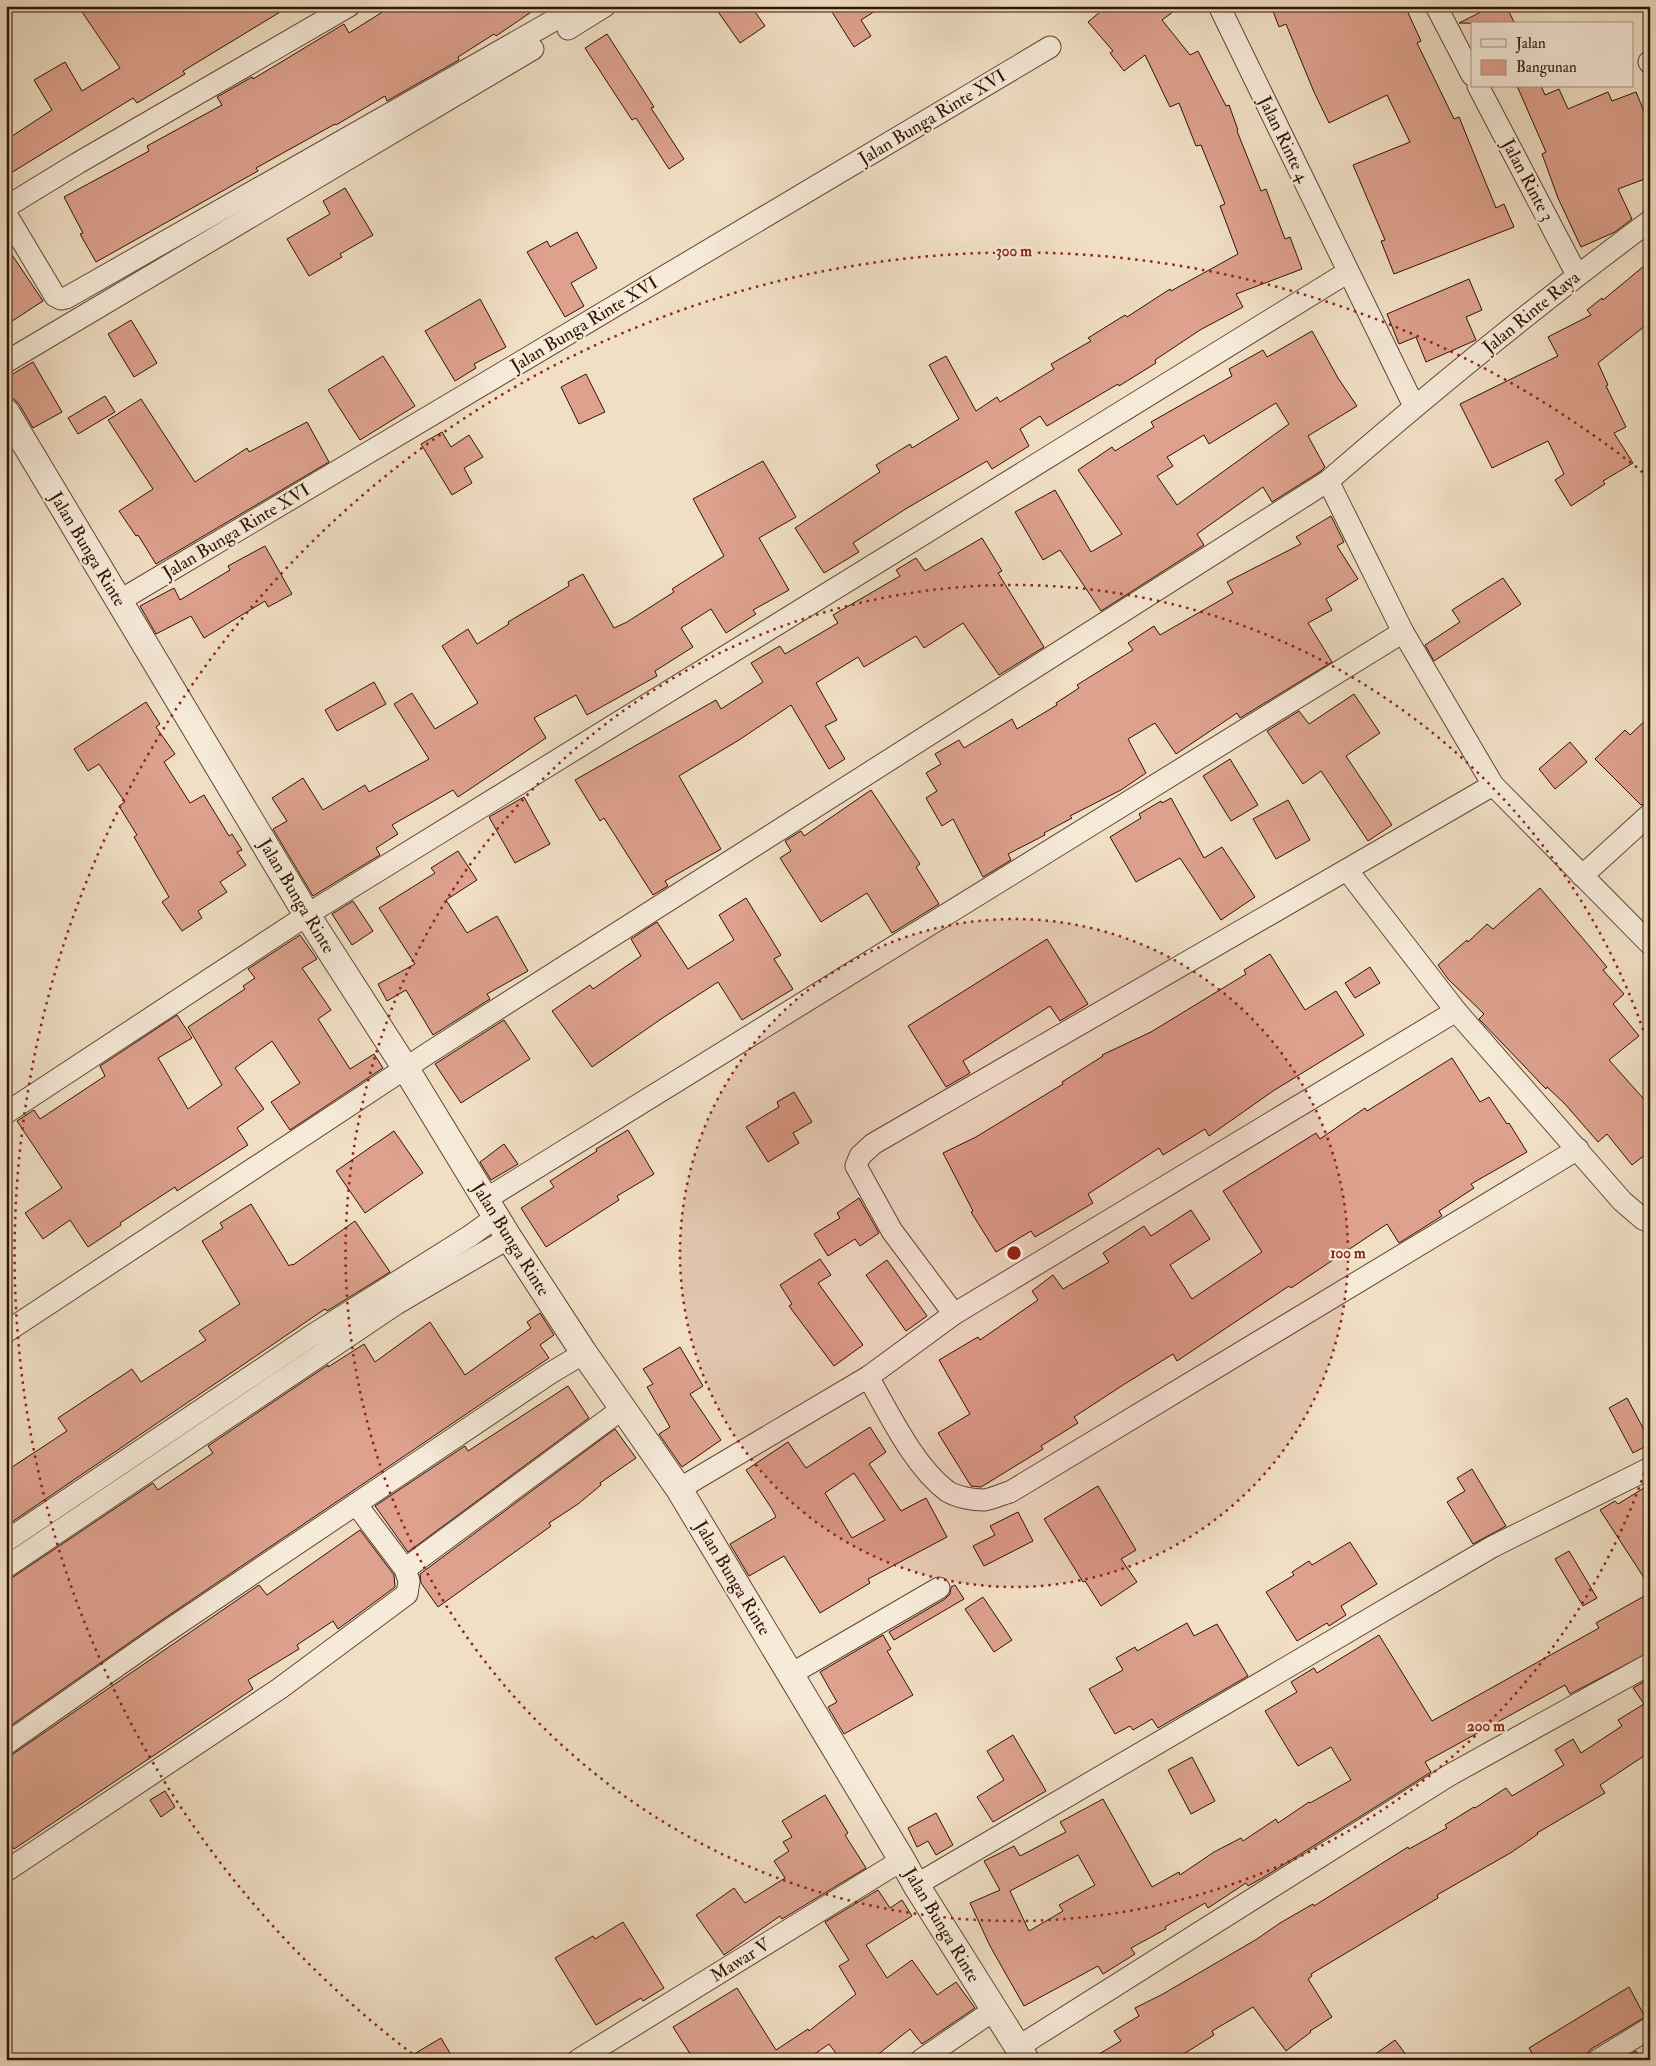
<svg xmlns="http://www.w3.org/2000/svg" width="1656" height="2066" font-family="'IM FELL Double Pica',serif">
<style>
.building{fill:#dda18d;stroke:#311301;fill-rule:evenodd}
.lines{fill:none;stroke-linecap:round;stroke-linejoin:round}
.minor-casing{stroke:#614632;stroke-width:23}
.tertiary-casing{stroke:#614632;stroke-width:28}
.minor{stroke:#f6ead9;stroke-width:21}
.tertiary{stroke:#f6ead9;stroke-width:26}
.ring{fill:none;stroke:#8f2418;stroke-width:2.5;stroke-dasharray:2.5 5}
.labels{text-anchor:middle;stroke-width:4.5;stroke-linejoin:round;paint-order:stroke}
.street-label{font-size:18px;fill:#311301;stroke:#f6ead9}
.centre{fill:#8f2418;stroke:#f6ead9;stroke-width:2.5}
.ring-label{font-size:15px;text-anchor:middle;font-weight:bold;fill:#8f2418;stroke:#f6ead9;stroke-width:4.5;stroke-linejoin:round;paint-order:stroke}
</style>
<rect width="100%" height="100%" fill="#f1dfc5"/>
<filter id="stains"><feTurbulence type="fractalNoise" baseFrequency=".004" numOctaves="4"/><feColorMatrix values="0 0 0 0 .2 0 0 0 0 .09 0 0 0 0 .02 0 0 0 .5 -.17"/></filter>
<radialGradient id="worn" r=".72"><stop offset=".6" stop-color="#630" stop-opacity="0"/><stop offset="1" stop-color="#630" stop-opacity=".3"/></radialGradient>
<!-- building -->
<g class="building">
<polygon points="78,6 290,6 183,71 185,74 137,103 133,98 6,176 6,140 52,110 34,80 65,62 82,91 120,68"/>
<polygon points="392,6 540,6 496,36 494,34 458,57 459,60 387,101 385,96 336,125 335,124 256,168 258,171 96,262 80,234 83,233 64,197 149,151 147,146 222,105 217,97 252,77 253,79 344,24 349,33"/>
<polygon points="714,6 751,6 765,26 740,43"/>
<polygon points="841,6 883,6 861,20 871,36 854,47 832,12"/>
<polygon points="1107,6 1181,6 1162,20 1190,55 1198,51 1226,106 1229,105 1238,130 1237,131 1261,191 1266,189 1285,239 1290,237 1302,269 1236,294 1243,307 1200,330 1155,360 1156,363 1119,386 1118,384 1047,426 1040,416 1020,429 1029,446 992,469 987,461 904,510 853,543 859,552 824,573 795,528 880,472 876,465 910,444 912,448 959,419 929,365 946,356 976,411 997,397 1000,402 1054,369 1051,364 1091,341 1088,338 1125,315 1127,317 1170,289 1171,291 1238,254 1220,206 1225,204 1201,145 1196,146 1179,103 1170,107 1145,55 1124,71 1110,53 1113,51 1088,22"/>
<polygon points="1271,6 1405,6 1421,41 1417,43 1454,119 1459,117 1496,208 1504,204 1514,227 1394,274 1381,241 1385,240 1353,165 1410,142 1387,95 1329,123 1314,92 1286,24 1279,27"/>
<polygon points="1493,6 1506,6 1515,24 1459,23"/>
<polygon points="607,34 654,107 651,108 684,159 669,169 636,118 632,120 585,48"/>
<polygon points="1517,86 1541,86 1545,95 1559,89 1568,109 1608,92 1612,101 1636,92 1650,126 1650,177 1618,189 1632,219 1615,232 1581,247 1558,198 1542,154 1546,152"/>
<polygon points="345,188 373,235 340,254 342,257 309,276 287,239 330,214 323,201"/>
<polygon points="577,232 597,268 571,283 584,306 565,317 527,252 547,241 550,247"/>
<polygon points="6,246 43,301 6,325"/>
<polygon points="1650,261 1650,322 1598,363 1608,385 1606,386 1626,427 1614,433 1633,463 1603,481 1605,484 1571,506 1555,480 1564,474 1548,441 1492,468 1460,404 1558,356 1548,337 1591,315 1587,310 1602,298 1603,300"/>
<polygon points="1469,279 1482,310 1466,317 1476,340 1426,362 1416,337 1399,344 1387,314"/>
<polygon points="480,299 506,347 474,364 476,368 455,381 425,331"/>
<polygon points="131,320 157,363 134,377 108,334"/>
<path d="M 1312,331 L 1338,378 L 1357,406 L 1308,436 L 1325,467 L 1321,471 L 1272,502 L 1263,487 L 1197,534 L 1204,545 L 1101,611 L 1060,550 L 1043,560 L 1015,512 L 1055,490 L 1091,552 L 1122,534 L 1078,470 L 1112,447 L 1115,451 L 1154,427 L 1151,422 L 1232,376 L 1229,369 L 1263,350 L 1267,357 ZM 1276,403 L 1289,424 L 1177,505 L 1157,476 L 1173,466 L 1167,457 L 1204,435 L 1209,444 Z"/>
<polygon points="383,356 415,406 360,440 328,390"/>
<polygon points="33,362 62,412 33,428 19,404 14,399 6,397 6,378"/>
<polygon points="586,374 605,412 579,424 561,387"/>
<polygon points="105,396 115,412 78,434 68,418"/>
<polygon points="141,399 195,482 247,448 249,452 307,422 329,462 156,564 138,535 136,536 119,511 153,489 108,420"/>
<polygon points="442,432 451,447 469,435 483,457 464,468 472,483 452,495 421,444"/>
<polygon points="763,461 796,517 759,538 789,590 753,610 756,614 726,633 711,609 681,628 693,647 655,671 657,676 587,715 576,695 534,718 546,738 458,797 453,790 392,825 398,834 376,848 380,855 313,896 273,829 287,821 272,798 303,778 323,810 365,785 369,792 429,759 394,704 412,693 435,729 478,703 442,646 468,629 477,644 509,624 508,622 569,586 568,582 583,574 614,628 627,622 674,592 672,589 724,556 693,499"/>
<polygon points="1331,516 1344,542 1337,546 1358,579 1326,599 1332,610 1308,623 1332,662 1240,718 1237,713 1176,754 1155,723 1128,739 1146,773 1121,790 1070,816 1072,818 1044,833 1045,835 1008,854 1011,860 983,877 953,819 942,826 926,798 937,791 926,773 941,764 935,754 959,740 964,748 1012,719 1017,729 1057,705 1056,703 1079,688 1077,685 1133,650 1128,643 1154,626 1160,635 1233,593 1227,582 1301,544 1296,537"/>
<polygon points="982,538 1002,571 998,573 1044,647 999,675 963,623 924,648 916,636 864,667 858,657 816,683 837,720 825,726 845,759 829,769 791,705 739,740 679,776 721,849 665,881 668,886 653,895 604,818 600,821 575,780 716,700 721,709 763,682 751,663 780,646 785,654 838,623 833,615 900,576 896,570 916,558 925,571"/>
<polygon points="265,546 292,594 268,607 265,601 204,638 191,616 156,634 140,606 174,588 180,600 230,570 228,566"/>
<polygon points="1503,578 1521,604 1434,661 1425,645 1460,622 1452,610"/>
<polygon points="374,682 386,704 337,731 325,710"/>
<polygon points="1354,694 1380,733 1346,756 1392,825 1368,841 1321,771 1303,784 1267,731 1299,711 1309,724"/>
<polygon points="146,702 160,724 156,727 175,754 164,762 190,803 204,795 229,836 232,834 242,850 237,852 246,865 220,882 227,892 198,911 202,918 182,931 162,902 169,897 134,837 137,835 119,806 125,802 99,764 88,771 74,749"/>
<polygon points="1650,716 1650,802 1641,805 1595,759 1625,730 1630,735"/>
<polygon points="1570,742 1587,762 1555,789 1539,769"/>
<polygon points="1230,759 1258,805 1231,821 1203,776"/>
<polygon points="871,790 920,864 916,867 939,904 892,933 867,893 821,922 780,858 791,851 785,841 801,831 804,836"/>
<polygon points="524,797 550,844 515,863 489,817"/>
<polygon points="1171,798 1204,858 1222,847 1255,897 1221,920 1180,858 1136,882 1110,837 1141,818 1139,814 1161,801 1162,803"/>
<polygon points="1288,800 1310,840 1276,859 1253,819"/>
<polygon points="458,851 477,880 446,900 467,933 497,916 528,971 487,994 490,999 433,1035 406,990 387,1001 378,984 415,964 379,908 435,873 431,868"/>
<polygon points="1540,888 1607,967 1603,970 1624,994 1613,1004 1639,1036 1609,1060 1650,1106 1650,1151 1632,1165 1607,1134 1598,1142 1565,1104 1547,1087 1546,1089 1527,1069 1479,1019 1484,1014 1448,979 1438,965 1467,940 1468,942 1487,924 1493,929"/>
<polygon points="746,898 781,955 774,959 793,989 742,1020 718,982 664,1017 592,1067 552,1011 590,985 593,989 641,956 631,939 657,922 688,969 734,940 719,915"/>
<polygon points="353,901 373,931 352,945 332,914"/>
<polygon points="300,935 317,959 302,968 331,1010 318,1019 350,1069 374,1054 383,1068 290,1130 271,1102 300,1083 272,1041 235,1068 264,1109 237,1128 248,1145 177,1191 175,1187 120,1223 121,1225 88,1247 70,1220 43,1239 25,1213 62,1188 17,1121 34,1110 40,1119 105,1076 100,1066 177,1015 192,1038 158,1058 188,1109 222,1085 188,1027 245,989 243,986 255,978 248,969"/>
<polygon points="1047,939 1088,1004 1060,1021 1050,1006 963,1061 970,1073 946,1087 908,1026"/>
<polygon points="1270,954 1305,1010 1336,991 1364,1035 1273,1091 1209,1136 1205,1129 1163,1155 1159,1148 1088,1194 1093,1203 1035,1237 1031,1231 996,1252 971,1212 973,1211 943,1153 976,1137 1063,1084 1062,1082 1103,1056 1102,1055 1151,1032 1246,974 1244,970"/>
<polygon points="1370,967 1380,983 1355,998 1345,983"/>
<polygon points="504,1020 530,1059 461,1103 435,1064"/>
<polygon points="1452,1058 1480,1102 1489,1097 1507,1124 1509,1123 1527,1152 1471,1184 1474,1188 1439,1211 1442,1216 1399,1243 1387,1224 1291,1288 1289,1286 1177,1361 1173,1354 1123,1385 1074,1417 1078,1423 1041,1446 1043,1449 981,1487 971,1486 938,1433 970,1414 939,1360 978,1337 980,1340 1038,1300 1032,1291 1053,1275 1063,1289 1109,1262 1103,1253 1144,1226 1151,1236 1191,1210 1210,1239 1170,1265 1192,1299 1262,1252 1223,1191 1316,1133 1320,1139 1365,1108 1367,1111"/>
<polygon points="794,1092 812,1122 793,1133 799,1143 768,1162 746,1127 779,1107 777,1102"/>
<polygon points="628,1130 654,1174 617,1196 619,1200 546,1247 521,1208 554,1187 550,1181 597,1151 596,1149"/>
<polygon points="394,1131 423,1173 365,1213 336,1171"/>
<polygon points="504,1144 518,1164 491,1180 480,1162"/>
<polygon points="859,1198 879,1233 860,1246 855,1239 828,1256 814,1234 840,1218 837,1213"/>
<polygon points="251,1204 289,1266 292,1264 293,1265 355,1221 390,1272 327,1311 325,1309 6,1526 6,1471 67,1431 58,1418 132,1369 141,1382 206,1340 199,1331 240,1304 202,1241 223,1228 220,1223"/>
<polygon points="820,1259 831,1275 818,1283 863,1345 834,1366 789,1306 792,1304 780,1285"/>
<polygon points="887,1260 927,1316 906,1331 866,1275"/>
<polygon points="540,1313 554,1335 540,1345 549,1358 156,1624 6,1729 6,1579 13,1577 153,1483 158,1490 213,1453 208,1446 328,1365 328,1367 364,1344 375,1362 430,1322 465,1375 531,1328 527,1322"/>
<polygon points="680,1347 703,1386 690,1394 721,1440 682,1467 659,1434 670,1427 647,1387 653,1384 643,1369"/>
<polygon points="568,1386 589,1418 408,1552 375,1506 465,1446 468,1451"/>
<polygon points="1627,1398 1650,1441 1650,1444 1633,1453 1609,1408"/>
<path d="M 870,1427 L 886,1452 L 869,1464 L 901,1511 L 926,1498 L 947,1537 L 868,1579 L 870,1583 L 820,1613 L 784,1556 L 749,1576 L 730,1544 L 776,1517 L 772,1509 L 746,1470 L 788,1442 L 806,1468 ZM 854,1473 L 885,1520 L 852,1538 L 825,1493 Z"/>
<polygon points="615,1429 636,1458 600,1483 601,1485 578,1504 549,1523 551,1526 438,1607 421,1583 420,1574"/>
<polygon points="1472,1469 1506,1526 1473,1544 1447,1502 1465,1491 1457,1478"/>
<polygon points="1098,1486 1136,1550 1121,1559 1137,1582 1101,1606 1085,1581 1083,1582 1044,1519"/>
<polygon points="1644,1488 1650,1498 1650,1587 1600,1510 1615,1501 1618,1504"/>
<polygon points="1018,1512 1033,1541 984,1566 973,1546 995,1535 990,1526"/>
<polygon points="360,1530 394,1575 395,1587 338,1629 333,1621 297,1645 299,1649 248,1680 253,1689 14,1849 6,1837 6,1756 13,1754 259,1585 267,1595"/>
<polygon points="1350,1542 1377,1584 1341,1606 1346,1615 1329,1626 1327,1623 1297,1641 1266,1592 1294,1575 1292,1572 1309,1561 1312,1565"/>
<polygon points="1569,1551 1597,1598 1583,1606 1555,1559"/>
<polygon points="955,1585 964,1599 894,1640 889,1632 945,1599 950,1594 951,1587"/>
<path d="M 1650,1593 L 1650,1652 L 1570,1694 L 1565,1685 L 1425,1762 L 1431,1772 L 1264,1877 L 1248,1886 L 1246,1883 L 1208,1908 L 1205,1903 L 1165,1927 L 1166,1929 L 1131,1948 L 1135,1954 L 1103,1974 L 1098,1966 L 1024,2006 L 990,1946 L 970,1903 L 1000,1890 L 984,1861 L 1014,1846 L 1020,1856 L 1066,1832 L 1060,1822 L 1103,1799 L 1152,1887 L 1179,1872 L 1180,1875 L 1214,1852 L 1241,1838 L 1243,1841 L 1276,1819 L 1278,1823 L 1309,1802 L 1310,1803 L 1351,1780 L 1331,1747 L 1298,1766 L 1265,1711 L 1297,1692 L 1291,1682 L 1314,1668 L 1317,1673 L 1379,1635 L 1432,1721 L 1599,1628 L 1596,1623 ZM 1078,1855 L 1095,1885 L 1059,1905 L 1063,1911 L 1029,1931 L 1010,1891 Z"/>
<polygon points="983,1597 1012,1640 994,1652 965,1609"/>
<polygon points="1187,1623 1194,1636 1217,1624 1248,1676 1158,1728 1152,1719 1133,1730 1130,1726 1115,1734 1089,1689 1123,1670 1116,1658 1135,1647 1137,1651"/>
<polygon points="883,1635 891,1649 887,1651 913,1695 844,1734 828,1707 837,1702 820,1672"/>
<polygon points="1650,1678 1650,1752 1600,1785 1605,1793 1537,1833 1538,1834 1512,1852 1437,1895 1438,1898 1311,1974 1312,1976 1308,1979 1332,2017 1310,2031 1311,2032 1286,2051 1253,2007 1212,2031 1214,2035 1174,2060 1089,2060 1121,2041 1114,2031 1139,2016 1135,2008 1163,1994 1257,1939 1280,1923 1313,1904 1314,1906 1408,1847 1409,1849 1447,1828 1445,1825 1474,1807 1475,1808 1506,1788 1512,1796 1564,1765 1555,1750 1573,1739 1581,1753 1622,1726 1618,1720 1644,1704 1633,1688"/>
<polygon points="1013,1735 1046,1791 993,1822 977,1797 1004,1780 987,1751"/>
<polygon points="1192,1757 1215,1801 1191,1814 1168,1770"/>
<polygon points="165,1791 175,1807 161,1817 150,1800"/>
<polygon points="825,1795 848,1833 845,1835 866,1868 782,1919 780,1916 724,1955 696,1915 734,1888 745,1903 785,1878 774,1861 789,1851 783,1842 792,1837 782,1821"/>
<polygon points="936,1813 953,1845 936,1855 928,1841 917,1847 908,1828"/>
<polygon points="878,1890 890,1908 902,1900 912,1916 866,1945 887,1978 912,1960 937,1995 956,1982 975,2008 922,2044 910,2029 871,2060 841,2060 829,2044 806,2060 694,2060 673,2027 737,1988 776,2050 808,2029 809,2031 856,1994 839,1966 849,1960 825,1922"/>
<polygon points="623,1922 664,1988 643,2001 641,1998 596,2025 555,1958 593,1936 595,1939"/>
<polygon points="1629,1987 1645,2017 1591,2049 1587,2054 1586,2060 1536,2060 1529,2048"/>
<polygon points="441,2038 454,2060 404,2060"/>
<polygon points="1395,2040 1410,2060 1367,2060"/>
<polygon points="1636,2051 1641,2060 1622,2060"/>
</g>
<g class="lines">
<!-- minor casing -->
<g class="minor-casing">
<g id="minor">
<polyline points="1219,6 1414,406"/>
<polyline points="1436,6 1472,75"/>
<polyline points="568,29 605,6"/>
<polyline points="1649,62 1650,63"/>
<polyline points="1478,86 1577,275"/>
<polyline points="6,207 78,163 349,6"/>
<polyline points="6,214 55,296 61,299 66,298 579,6"/>
<polyline points="6,362 533,49"/>
<polyline points="1328,481 1403,632 1493,785 1650,944"/>
<polyline points="119,601 1050,47"/>
<polyline points="1347,870 1456,1011 1622,1201 1643,1219 1650,1222"/>
<polyline points="1582,876 1650,814"/>
<polyline points="6,1113 321,906 1348,272"/>
<polyline points="486,1199 1403,632"/>
<polyline points="954,1314 1456,1011"/>
<path d="M 6,1332 L 430,1052 L 1328,481 C 1432,391 1539,303 1650,221"/>
<path d="M 868,1377 C 889,1413 913,1465 947,1491 C 956,1497 973,1500 984,1500 C 992,1499 1002,1494 1010,1492 L 1578,1149"/>
<polyline points="679,1489 868,1377 954,1314 892,1231 856,1166 860,1156 873,1144 1493,785"/>
<polyline points="6,1541 311,1336 470,1236 496,1217"/>
<polyline points="6,1567 396,1304 509,1238"/>
<polyline points="405,1569 622,1409"/>
<polyline points="791,1674 939,1588"/>
<polyline points="6,1744 163,1634 549,1374 584,1353"/>
<polyline points="6,1871 279,1689 407,1594 409,1581 405,1569 356,1504"/>
<polyline points="916,1885 1492,1547 1650,1468"/>
<polyline points="1018,2047 1448,1776 1650,1664"/>
<polyline points="578,2060 902,1860"/>
<polyline points="921,2060 994,2010"/>
<polyline points="1598,2060 1650,2028"/>
</g>
</g>
<!-- tertiary casing -->
<g class="tertiary-casing">
<polyline id="tertiary" points="6,412 307,915 406,1069 509,1238 584,1353 679,1489 902,1860 916,1885 1026,2060"/>
</g>
<!-- minor -->
<use href="#minor" class="minor"/>
<!-- tertiary -->
<use href="#tertiary" class="tertiary"/>
</g>
<!-- distance rings -->
<circle cx="1014" cy="1253" r="334" fill="#8f2418" fill-opacity=".12"/>
<g class="ring">
<circle cx="1014" cy="1253" r="334"/>
<path d="M1649 1459A668 668 0 1 1 1649 1047"/>
<path d="M418 2058A1002 1002 0 1 1 1645 474"/>
</g>
<g class="labels">
<!-- street labels -->
<g class="street-label">
<text transform="translate(932 117) rotate(-31)" y="6">Jalan Bunga Rinte XVI</text>
<text transform="translate(1284 139) rotate(64)" y="6">Jalan Rinte 4</text>
<text transform="translate(1528 180) rotate(62)" y="6">Jalan Rinte 3</text>
<text transform="translate(1531 312) rotate(-39)" y="6">Jalan Rinte Raya</text>
<text transform="translate(584 324) rotate(-31)" y="6">Jalan Bunga Rinte XVI</text>
<text transform="translate(236 531) rotate(-31)" y="6">Jalan Bunga Rinte XVI</text>
<text transform="translate(88 549) rotate(59)" y="6">Jalan Bunga Rinte</text>
<text transform="translate(297 896) rotate(59)" y="6">Jalan Bunga Rinte</text>
<text transform="translate(511 1239) rotate(58)" y="6">Jalan Bunga Rinte</text>
<text transform="translate(733 1578) rotate(59)" y="6">Jalan Bunga Rinte</text>
<text transform="translate(942 1925) rotate(59)" y="6">Jalan Bunga Rinte</text>
<text transform="translate(740 1960) rotate(-32)" y="6">Mawar V</text>
</g>
</g>
<circle cx="1014" cy="1253" r="8" class="centre"/>
<g class="ring-label">
<text x="1014" y="256">300 m</text>
<text x="1348" y="1258">100 m</text>
<text x="1486" y="1731">200 m</text>
</g>
<!-- margin -->
<rect width="1656" height="2066" fill="none" stroke="#f1dfc5" stroke-width="25"/>
<rect x="8" y="8" width="1641" height="2051" fill="none" stroke="#311301" stroke-width="2.5"/>
<rect x="12" y="12" width="1631" height="2041" fill="none" stroke="#311301"/>
<!-- legend -->
<rect x="1471" y="22" width="162" height="65" fill="#f6ead9" stroke="#a79483"/>
<rect x="1481" y="39" width="25" height="8" fill="#f6ead9" stroke="#a79483"/>
<text x="1516" y="48" font-size="15" fill="#311301">Jalan</text>
<rect x="1481" y="60" width="25" height="15" fill="#dda18d" stroke="#a79483"/>
<text x="1516" y="72" font-size="15" fill="#311301">Bangunan</text>
<rect width="100%" height="100%" filter="url(#stains)"/>
<rect width="100%" height="100%" fill="url(#worn)"/>
</svg>
